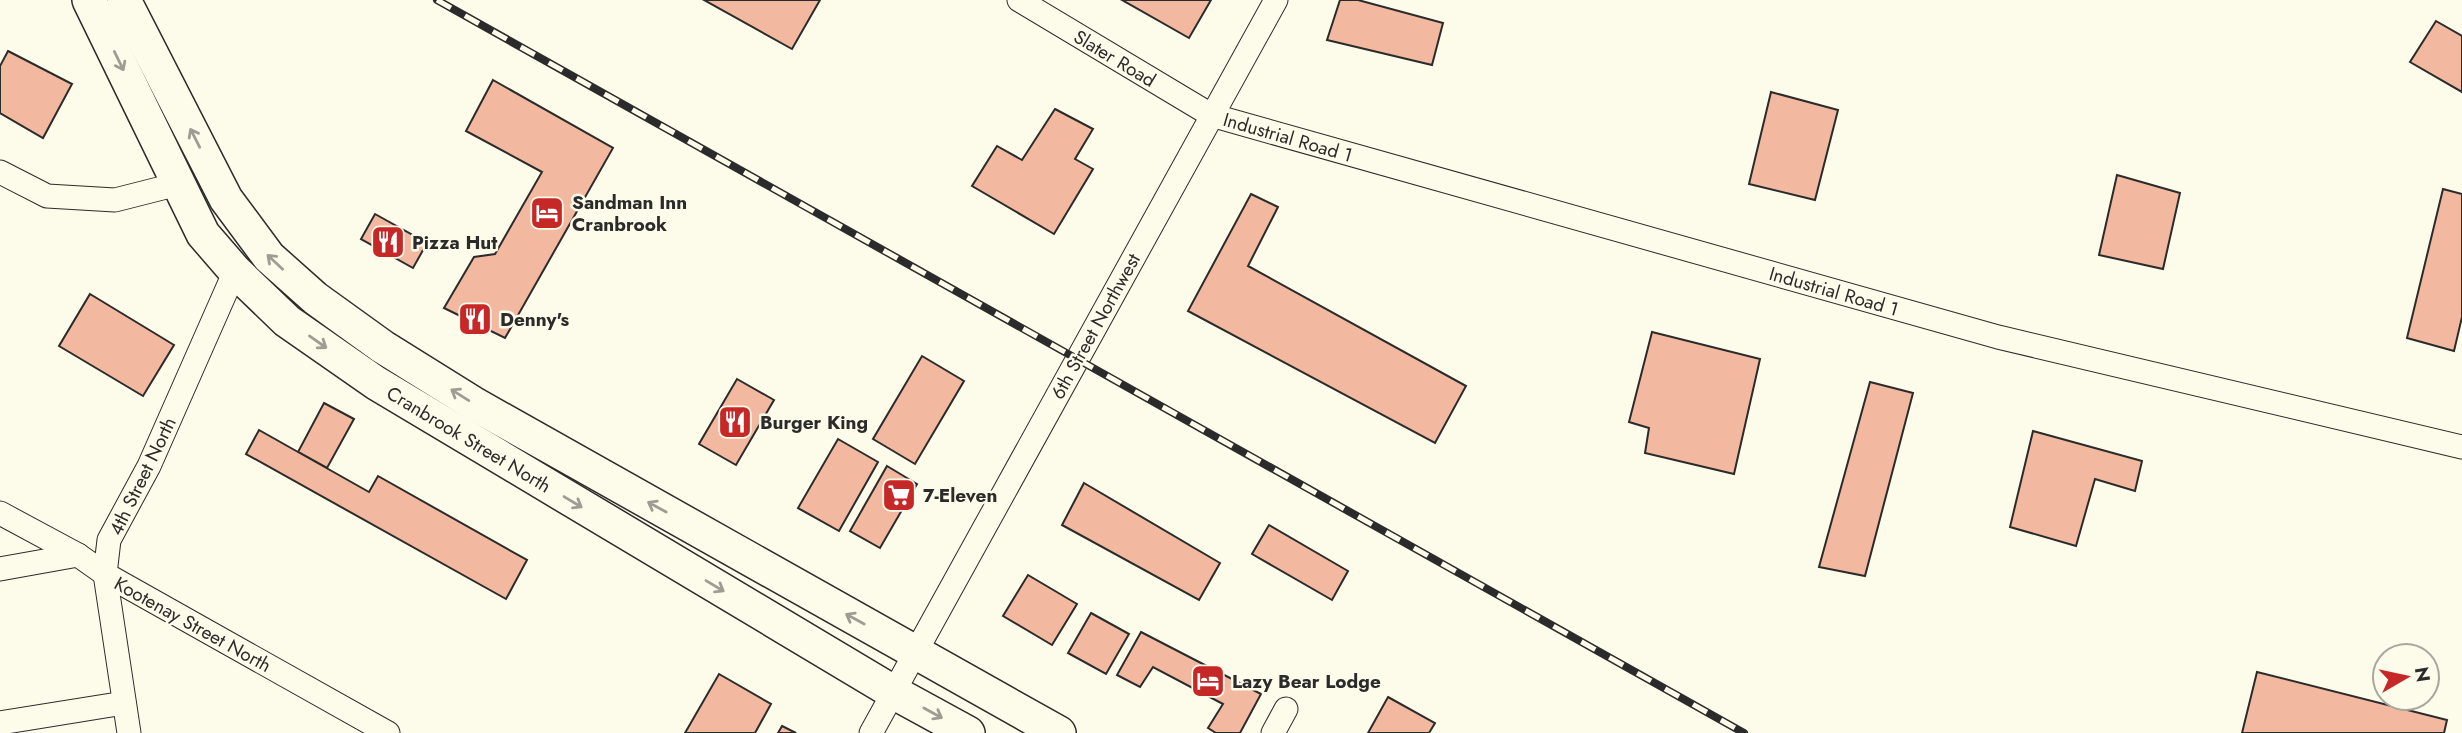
<svg xmlns="http://www.w3.org/2000/svg" width="2462" height="733" font-family="Jost,sans-serif">
<style>
.building{fill:#f2b8a0;stroke:#2b2b2b;stroke-width:2}
.lines{fill:none;stroke-linecap:round;stroke-linejoin:round}
.minor-casing{stroke:#2b2b2b;stroke-width:25}
.highway-casing{stroke:#2b2b2b;stroke-width:36}
.minor{stroke:#fdfbea;stroke-width:23}
.highway{stroke:#fdfbea;stroke-width:33}
.rail-casing{stroke:#2b2b2b;stroke-width:8}
.rail{stroke:#fdfbea;stroke-width:5;stroke-dasharray:16;stroke-linecap:butt}
.oneway{stroke:#9e9d94}
.labels{text-anchor:middle;stroke-width:5;stroke-linejoin:round;paint-order:stroke}
.street-label{font-size:19px;fill:#2b2b2b;stroke:#fdfbea}
.poi-label{font-size:19px;font-weight:bold;fill:#2b2b2b;stroke:#fdfbea;text-anchor:start}
</style>
<rect width="100%" height="100%" fill="#fdfbea"/>
<!-- building -->
<g class="building">
<polygon points="704,0 820,0 792,49"/>
<polygon points="1122,0 1211,0 1189,38"/>
<polygon points="1340,0 1358,0 1443,23 1432,65 1327,40"/>
<polygon points="2436,21 2462,36 2462,92 2410,62"/>
<polygon points="8,51 72,84 43,138 0,113 0,66"/>
<polygon points="493,80 613,148 505,338 444,308 474,257 495,254 542,172 466,131"/>
<polygon points="1771,92 1838,110 1815,200 1749,184"/>
<polygon points="1055,109 1093,129 1075,159 1093,169 1054,234 972,186 997,146 1022,160"/>
<polygon points="2117,175 2180,193 2163,269 2099,255"/>
<polygon points="2443,189 2462,194 2462,317 2454,351 2407,338"/>
<polygon points="1251,194 1278,207 1248,266 1466,386 1435,443 1188,311"/>
<polygon points="375,214 427,243 413,268 361,239"/>
<polygon points="90,294 174,345 143,396 59,346"/>
<polygon points="1652,332 1760,359 1734,474 1645,453 1649,428 1629,422"/>
<polygon points="922,356 964,381 915,464 873,439"/>
<polygon points="737,379 774,400 736,465 699,444"/>
<polygon points="1870,382 1913,393 1865,576 1819,567"/>
<polygon points="324,403 354,419 327,468 298,452"/>
<polygon points="259,430 369,492 378,476 527,560 506,599 246,454"/>
<polygon points="2033,431 2142,461 2135,491 2095,479 2076,546 2010,527"/>
<polygon points="838,439 878,462 839,531 798,508"/>
<polygon points="887,466 917,484 880,548 850,531"/>
<polygon points="1084,483 1220,563 1199,600 1062,525"/>
<polygon points="1269,525 1348,571 1332,600 1252,554"/>
<polygon points="1028,575 1077,604 1052,645 1003,616"/>
<polygon points="1091,613 1129,634 1106,674 1068,653"/>
<polygon points="1141,632 1261,694 1240,733 1216,733 1208,728 1223,704 1153,667 1140,687 1117,675"/>
<polygon points="2257,672 2447,720 2444,733 2242,733"/>
<polygon points="719,674 771,704 755,733 685,733"/>
<polygon points="1388,697 1435,723 1429,733 1368,733"/>
<polygon points="782,726 796,733 778,733"/>
</g>
<g class="lines">
<!-- minor casing -->
<g class="minor-casing">
<g id="minor">
<polyline points="1019,0 1211,115 1998,337 2462,447"/>
<polyline points="0,172 47,196 115,200 178,184"/>
<polyline points="0,513 78,555 105,574 388,733"/>
<polyline points="0,569 78,555"/>
<polyline points="0,723 124,703"/>
<polyline points="129,733 105,574 109,540 149,466 235,271"/>
<polyline points="871,733 1276,0"/>
<polyline points="1273,733 1286,709"/>
</g>
</g>
<!-- highway casing -->
<g class="highway-casing">
<g id="highway">
<polyline points="89,0 203,234 235,271 287,321 376,383 893,692 968,733"/>
<polyline points="124,0 226,199 269,257 315,298 383,347 476,405 1059,733"/>
</g>
</g>
<!-- minor -->
<use href="#minor" class="minor"/>
<!-- highway -->
<use href="#highway" class="highway"/>
<!-- rail casing -->
<g class="rail-casing">
<polyline id="rail" points="437,0 1744,733"/>
</g>
<!-- rail -->
<use href="#rail" class="rail"/>
</g>
<!-- one-way arrows -->
<defs><path id="oneway-shaft" d="M-6 0H5M1.5-3L5.5 0L1.5 3" fill="none" stroke-width="1.6" stroke-linecap="round" stroke-linejoin="round" transform="scale(1.75)"/></defs>
<g class="oneway">
<use href="#oneway-shaft" transform="translate(119 61) rotate(64)"/>
<use href="#oneway-shaft" transform="translate(195 138) rotate(-117)"/>
<use href="#oneway-shaft" transform="translate(275 262) rotate(-137)"/>
<use href="#oneway-shaft" transform="translate(318 342) rotate(35)"/>
<use href="#oneway-shaft" transform="translate(460 395) rotate(-148)"/>
<use href="#oneway-shaft" transform="translate(573 502) rotate(31)"/>
<use href="#oneway-shaft" transform="translate(657 507) rotate(-151)"/>
<use href="#oneway-shaft" transform="translate(715 586) rotate(31)"/>
<use href="#oneway-shaft" transform="translate(855 619) rotate(-151)"/>
<use href="#oneway-shaft" transform="translate(933 713) rotate(29)"/>
</g>
<!-- icons -->
<defs>
<g id="hotel-square" transform="scale(1.75)"><rect x="-9" y="-9" width="18" height="18" rx="4" fill="#c62828" stroke="#fdfbea"/><path d="M-6-4.5h1.5V1H6V5H4.5V3h-9V5H-6ZM-4 0a1.8 1.8 0 1 1 3.6 0ZM.5 0V-2.5h3Q6-2.5 6 0Z" fill="#fff"/></g>
<g id="restaurant-square" transform="scale(1.75)"><rect x="-9" y="-9" width="18" height="18" rx="4" fill="#c62828" stroke="#fdfbea"/><path d="M-5-6h1v4h1v-4h1v4h1v-4h1v5L-1.5 .5V6h-2V.5L-5-1ZM5-6V6H3V1.5H1.5Q1.5-4 5-6Z" fill="#fff"/></g>
<g id="supermarket-square" transform="scale(1.75)"><rect x="-9" y="-9" width="18" height="18" rx="4" fill="#c62828" stroke="#fdfbea"/><path d="M-6-5.5h2.5l.6 2H6L4.5 2H-2.5L-4.4-4H-6ZM-1.5 3.2a1.3 1.3 0 1 0 .1 0ZM3 3.2a1.3 1.3 0 1 0 .1 0Z" fill="#fff"/></g>
</defs>
<g fill-rule="evenodd">
<use href="#hotel-square" x="547" y="213"/>
<use href="#restaurant-square" x="388" y="242"/>
<use href="#restaurant-square" x="475" y="319"/>
<use href="#restaurant-square" x="735" y="422"/>
<use href="#supermarket-square" x="899" y="495"/>
<use href="#hotel-square" x="1208" y="681"/>
</g>
<g class="labels">
<!-- street labels -->
<g class="street-label">
<text transform="translate(1115 58) rotate(31)" y="7">Slater Road</text>
<text transform="translate(1288 137) rotate(16)" y="7">Industrial Road 1</text>
<text transform="translate(1834 291) rotate(16)" y="7">Industrial Road 1</text>
<text transform="translate(1095 326) rotate(-61)" y="7">6th Street Northwest</text>
<text transform="translate(469 439) rotate(31)" y="7">Cranbrook Street North</text>
<text transform="translate(142 476) rotate(-64)" y="7">4th Street North</text>
<text transform="translate(193 624) rotate(29)" y="7">Kootenay Street North</text>
</g>
<!-- poi labels -->
<g class="poi-label">
<text x="572" y="209">Sandman Inn<tspan x="572" dy="22">Cranbrook</tspan></text>
<text x="412" y="249">Pizza Hut</text>
<text x="500" y="326">Denny's</text>
<text x="760" y="429">Burger King</text>
<text x="923" y="502">7-Eleven</text>
<text x="1232" y="688">Lazy Bear Lodge</text>
</g>
</g>
<!-- north arrow -->
<g transform="translate(2406 677) rotate(81)"><circle r="33" fill="#fdfbea" stroke="#a9a89e" stroke-width="2"/>
<path d="M0-5L12 26L0 18L-12 26Z" fill="#c62828"/>
<text y="-10" font-size="19" font-weight="bold" text-anchor="middle" fill="#2b2b2b">N</text>
</g>
</svg>
